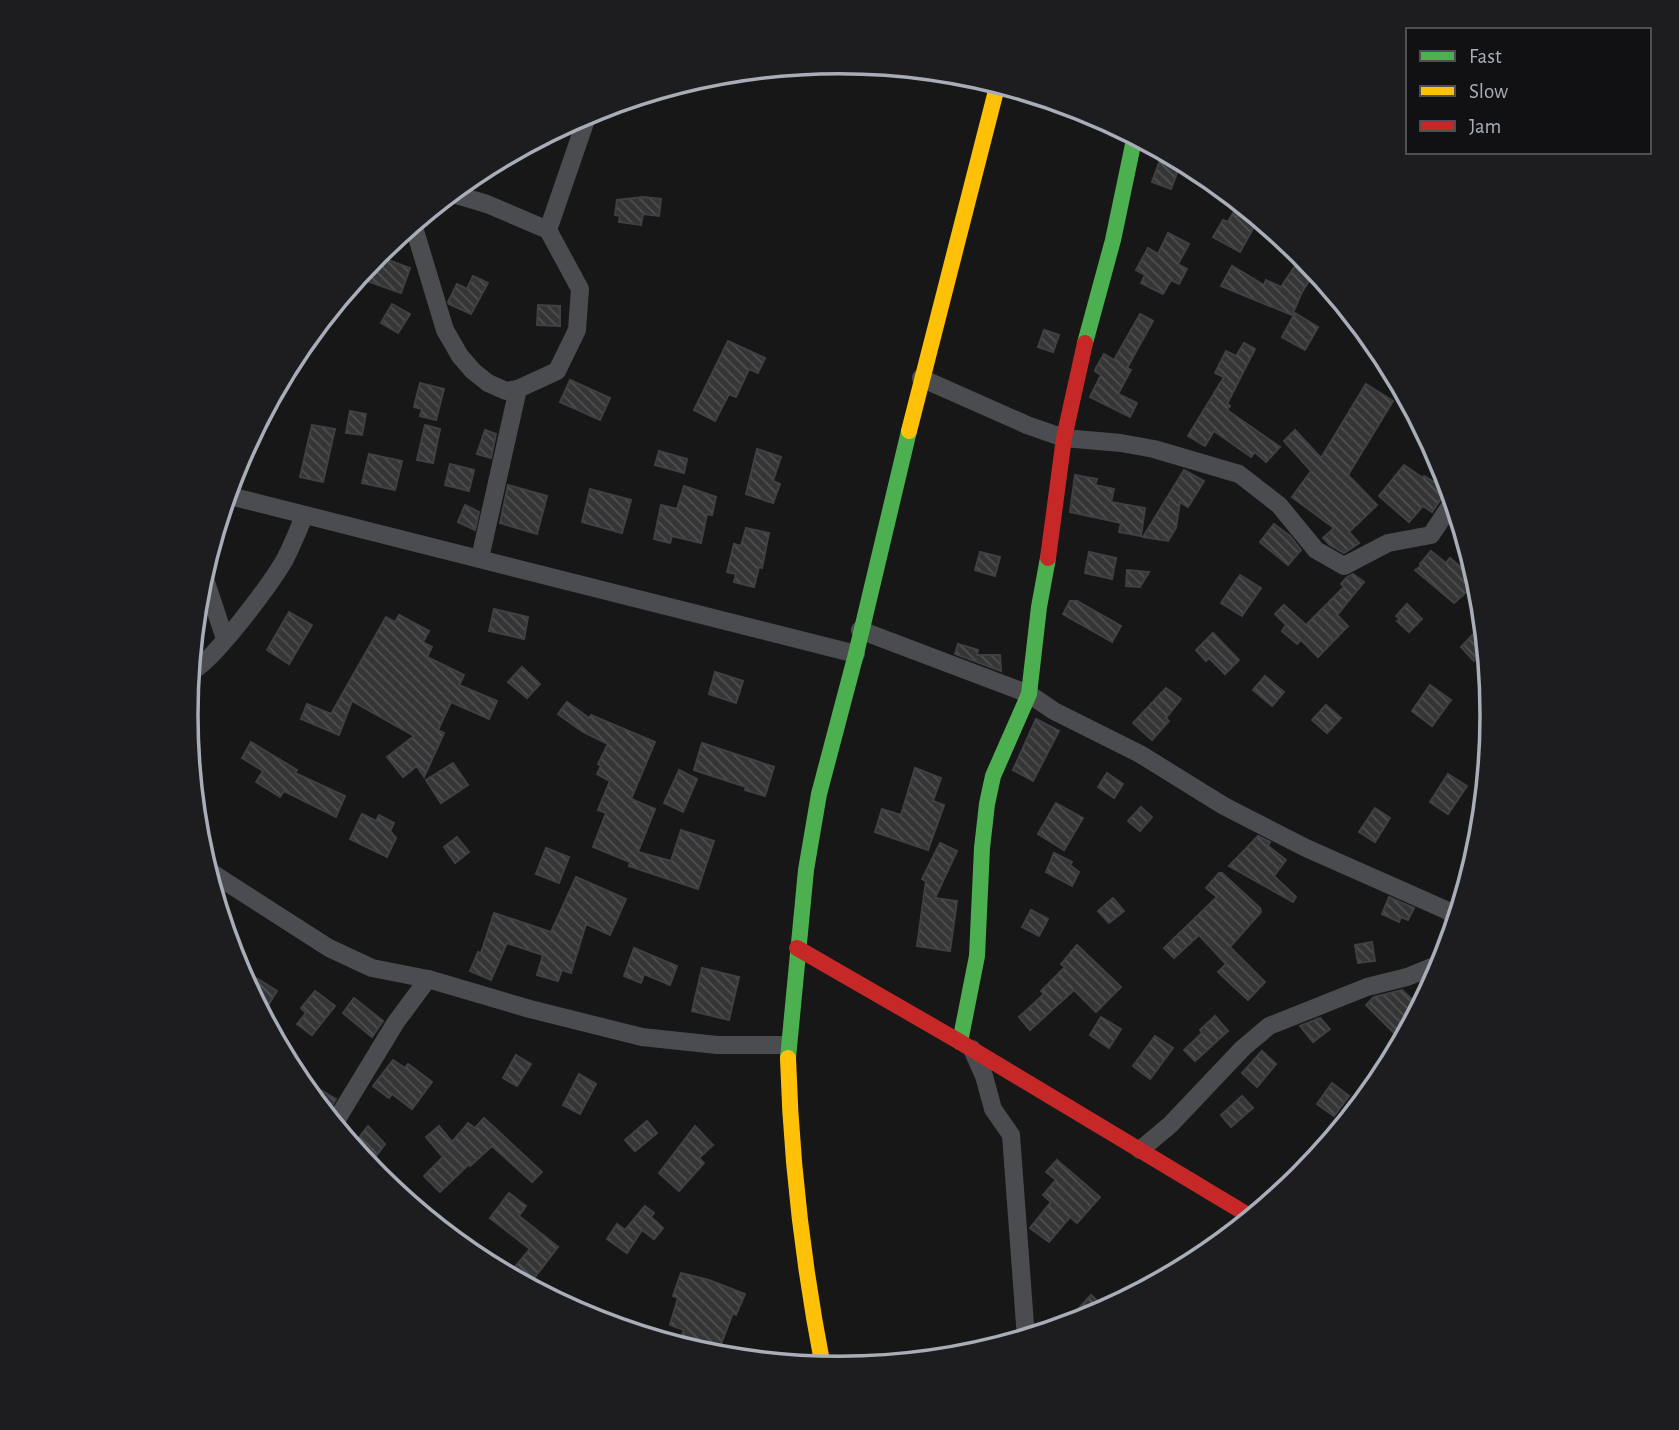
<svg xmlns="http://www.w3.org/2000/svg" width="1679" height="1430" font-family="'Alegreya Sans',sans-serif">
<style>
.building{fill:url(#building-back-hatch);stroke:#3f4043;stroke-width:2}
.lines{fill:none;stroke-linecap:round;stroke-linejoin:round}
.street{stroke:#4b4c50;stroke-width:18}
.fast{stroke:#4caf50;stroke-width:16}
.slow{stroke:#ffc107;stroke-width:16}
.jam{stroke:#c62828;stroke-width:16}
.rim{fill:none;stroke:#a8adb8;stroke-width:3.5}
</style>
<defs>
<pattern id="building-back-hatch" width="6" height="6" patternUnits="userSpaceOnUse" patternTransform="scale(1.75)"><rect width="6" height="6" fill="#353536"/><path d="M-1 5l2 2M0 0l6 6M5-1l2 2" fill="none" stroke="#4f5051"/></pattern>
</defs>
<rect width="100%" height="100%" fill="#171717"/>
<!-- building -->
<g class="building">
<polygon points="1162,155 1181,162 1171,189 1152,182"/>
<polygon points="643,197 661,199 659,216 643,214 641,225 619,222 620,216 615,215 617,200"/>
<polygon points="1233,213 1255,225 1240,252 1213,237 1223,220 1228,222"/>
<polygon points="1168,233 1189,244 1178,264 1187,269 1179,284 1171,280 1163,294 1141,283 1145,275 1136,270 1148,248 1158,254"/>
<polygon points="1303,254 1316,270 1302,292 1292,315 1221,286 1232,266 1264,285 1266,280 1281,287"/>
<polygon points="375,255 410,268 401,293 361,279 365,268"/>
<polygon points="473,276 488,283 471,314 449,304 448,302 457,284 467,289"/>
<polygon points="392,304 410,314 398,333 381,323"/>
<polygon points="538,305 560,306 560,326 537,325"/>
<polygon points="1295,313 1318,327 1305,350 1282,337"/>
<polygon points="1140,314 1153,321 1127,368 1131,370 1118,394 1137,403 1130,417 1090,397 1101,375 1095,371 1096,368 1104,354 1114,360"/>
<polygon points="1044,330 1059,335 1053,352 1038,347"/>
<polygon points="728,341 765,358 758,373 749,369 736,397 729,394 715,421 694,410"/>
<polygon points="1244,343 1255,349 1227,404 1230,406 1227,410 1280,447 1266,462 1255,452 1251,457 1214,431 1205,446 1188,436 1224,377 1215,373 1226,351 1236,356"/>
<polygon points="570,380 610,398 600,420 560,402"/>
<polygon points="420,383 444,389 436,420 420,416 422,409 414,407"/>
<polygon points="1366,384 1393,401 1348,475 1377,505 1349,532 1359,543 1344,553 1330,545 1323,538 1334,528 1292,497 1311,471 1284,441 1295,430 1321,458"/>
<polygon points="350,411 366,414 362,435 346,433"/>
<polygon points="312,425 335,429 323,482 300,477"/>
<polygon points="425,425 440,429 433,463 417,460"/>
<polygon points="485,430 496,434 491,458 477,454"/>
<polygon points="757,449 781,457 773,481 780,484 773,503 746,494"/>
<polygon points="659,451 687,459 684,473 655,465"/>
<polygon points="369,454 402,461 395,490 362,483"/>
<polygon points="450,464 474,470 469,491 445,485"/>
<polygon points="1404,465 1423,478 1424,476 1447,490 1432,512 1423,506 1409,522 1379,496"/>
<polygon points="1184,470 1204,481 1188,507 1180,502 1176,528 1168,541 1143,537"/>
<polygon points="1075,475 1097,479 1095,485 1114,489 1111,502 1145,508 1141,536 1119,532 1121,523 1070,512"/>
<polygon points="508,485 547,496 537,534 500,523"/>
<polygon points="684,486 716,497 712,515 707,514 701,543 672,536 670,543 654,539 661,505 677,509"/>
<polygon points="590,489 631,500 622,533 582,522"/>
<polygon points="465,505 479,512 475,530 458,522"/>
<polygon points="1274,524 1290,536 1301,550 1288,565 1260,542"/>
<polygon points="746,528 769,533 762,568 759,567 754,587 734,582 736,574 727,572 734,544 741,546"/>
<polygon points="1431,551 1446,563 1450,558 1478,582 1454,603 1415,570 1421,566 1420,564"/>
<polygon points="980,552 1000,557 995,576 975,570"/>
<polygon points="1089,552 1116,558 1112,579 1085,573"/>
<polygon points="1127,570 1149,572 1140,587 1126,586"/>
<polygon points="1353,574 1364,582 1337,615 1348,626 1318,657 1301,640 1297,644 1282,631 1286,625 1275,614 1284,605 1306,625 1344,587 1341,584 1347,577"/>
<polygon points="1240,575 1261,588 1242,616 1221,603"/>
<polygon points="1070,601 1077,601 1121,626 1112,642 1063,614"/>
<polygon points="1407,604 1422,619 1409,632 1397,621 1400,619 1396,616"/>
<polygon points="494,609 528,617 524,639 489,631"/>
<polygon points="289,612 312,625 289,664 267,650"/>
<polygon points="399,615 429,631 423,642 432,647 427,657 464,675 459,685 497,701 489,719 451,702 438,730 444,733 424,777 417,766 403,777 387,757 414,736 352,701 339,735 301,719 307,704 331,714 386,617 395,622"/>
<polygon points="1484,623 1487,648 1474,661 1461,647"/>
<polygon points="1213,633 1239,660 1225,674 1209,658 1206,661 1196,650"/>
<polygon points="958,644 978,650 977,655 1000,655 1001,671 955,654"/>
<polygon points="522,667 540,684 527,698 508,682"/>
<polygon points="715,672 743,681 736,703 709,694"/>
<polygon points="1265,676 1284,692 1272,706 1253,690"/>
<polygon points="1430,685 1451,700 1432,726 1412,711"/>
<polygon points="1166,688 1181,699 1166,718 1169,721 1152,740 1133,723"/>
<polygon points="567,702 589,718 591,715 655,742 631,799 655,809 638,852 671,861 681,830 714,841 698,889 629,866 630,862 593,847 606,813 598,810 610,781 597,774 601,766 598,764 608,744 583,732 558,714"/>
<polygon points="1326,705 1341,718 1327,733 1312,720"/>
<polygon points="1036,719 1059,731 1033,781 1013,770"/>
<polygon points="251,742 297,770 295,773 345,796 336,817 284,791 280,797 256,782 263,771 242,758"/>
<polygon points="702,743 774,767 765,796 745,790 746,787 694,770"/>
<polygon points="453,763 468,785 441,803 426,780"/>
<polygon points="915,768 941,778 933,801 944,805 928,850 875,832 882,809 901,815"/>
<polygon points="679,770 697,779 683,812 664,803"/>
<polygon points="1107,773 1123,784 1114,798 1098,787"/>
<polygon points="1448,774 1467,786 1448,814 1430,802"/>
<polygon points="1056,803 1083,818 1064,850 1038,834"/>
<polygon points="1141,807 1152,817 1140,831 1128,821"/>
<polygon points="1375,808 1390,818 1375,842 1359,832"/>
<polygon points="362,814 376,821 379,815 394,823 390,831 396,838 387,857 350,839"/>
<polygon points="1258,836 1270,842 1268,846 1286,860 1274,876 1296,897 1293,902 1229,866"/>
<polygon points="457,837 469,852 455,863 444,847"/>
<polygon points="940,843 957,851 935,898 957,901 950,951 917,946 926,881 922,879"/>
<polygon points="546,848 569,857 559,883 536,874"/>
<polygon points="1054,853 1072,862 1070,865 1079,872 1072,886 1046,872"/>
<polygon points="1219,873 1222,873 1260,908 1261,912 1230,947 1265,982 1248,1000 1218,972 1226,964 1199,935 1174,958 1164,948 1217,897 1206,888"/>
<polygon points="576,877 626,899 610,935 586,924 571,973 562,970 558,981 537,975 543,955 507,943 491,980 470,971 478,952 481,953 494,913 551,932"/>
<polygon points="1389,897 1414,908 1408,920 1401,917 1399,922 1382,914"/>
<polygon points="1113,898 1124,911 1109,923 1098,911"/>
<polygon points="1031,910 1048,919 1039,936 1022,927"/>
<polygon points="1372,942 1375,961 1358,963 1355,945"/>
<polygon points="1077,945 1121,987 1096,1012 1074,990 1030,1030 1019,1017 1044,994 1041,991 1065,967 1061,964"/>
<polygon points="634,948 677,966 670,985 644,974 641,983 624,976"/>
<polygon points="235,965 277,991 262,1015 254,999"/>
<polygon points="702,968 739,977 729,1020 692,1011"/>
<polygon points="1402,990 1421,1008 1403,1042 1366,1005 1374,997"/>
<polygon points="315,991 335,1006 312,1035 297,1024 306,1013 301,1008"/>
<polygon points="354,998 383,1021 372,1037 343,1013"/>
<polygon points="1215,1016 1228,1031 1195,1061 1184,1050 1202,1033 1200,1030"/>
<polygon points="1101,1017 1121,1029 1109,1048 1090,1035"/>
<polygon points="1320,1018 1330,1029 1313,1042 1300,1026"/>
<polygon points="1155,1036 1173,1048 1150,1079 1133,1066"/>
<polygon points="1262,1051 1276,1064 1257,1087 1242,1073"/>
<polygon points="516,1055 531,1064 517,1086 503,1078"/>
<polygon points="393,1060 405,1068 408,1064 432,1082 412,1109 392,1094 389,1098 373,1086"/>
<polygon points="579,1074 596,1084 580,1114 563,1105"/>
<polygon points="297,1076 336,1099 326,1115 296,1078"/>
<polygon points="1332,1083 1349,1096 1334,1116 1317,1104"/>
<polygon points="1242,1096 1253,1108 1231,1127 1221,1115"/>
<polygon points="484,1118 542,1172 532,1182 492,1146 470,1166 469,1164 440,1192 424,1176 443,1157 426,1137 439,1126 452,1142 468,1123 475,1128"/>
<polygon points="647,1121 657,1133 635,1151 625,1140"/>
<polygon points="368,1126 385,1144 376,1156 357,1140"/>
<polygon points="695,1126 713,1145 699,1158 704,1163 679,1191 659,1173"/>
<polygon points="1057,1160 1100,1197 1077,1223 1070,1217 1049,1242 1030,1228 1051,1202 1043,1195 1056,1180 1046,1172"/>
<polygon points="509,1193 526,1206 519,1216 558,1247 528,1286 508,1275 530,1249 490,1218"/>
<polygon points="645,1206 654,1213 651,1217 663,1228 654,1239 642,1230 627,1253 607,1239 617,1224 625,1230"/>
<polygon points="681,1273 709,1280 745,1294 736,1315 733,1313 716,1357 684,1348 686,1344 682,1343 684,1338 681,1337 684,1330 670,1325 678,1298 673,1296"/>
<polygon points="1091,1295 1107,1310 1089,1319 1061,1328"/>
</g>
<g class="lines">
<!-- street -->
<g class="street">
<polyline points="413,224 445,330 460,356 473,371 488,383 506,391 518,389 557,371 577,330 580,289 548,230 487,204 450,193"/>
<polyline points="548,230 589,111"/>
<polyline points="921,378 1027,425 1064,438 1121,443 1154,449 1239,474 1279,505 1316,550 1344,566 1388,543 1431,535 1454,500"/>
<polyline points="226,495 856,654"/>
<polyline points="480,558 518,389"/>
<polyline points="203,573 225,639"/>
<polyline points="860,630 1029,694 1054,711 1140,754 1224,806 1306,848 1446,910 1458,918"/>
<path d="M 190,672 C 212,664 271,583 284,561 C 292,546 298,531 304,516"/>
<polyline points="206,869 329,948 372,968 428,979 530,1009 642,1037 717,1045 788,1045"/>
<polyline points="972,1049 984,1076 993,1109 1011,1135 1026,1338"/>
<polyline points="334,1124 396,1022 428,979"/>
<polyline points="1140,1150 1170,1125 1243,1048 1269,1026 1367,987 1407,977 1444,962"/>
</g>
<!-- fast -->
<g class="fast">
<polyline points="1085,343 1113,240 1135,135"/>
<polyline points="960,1042 977,956 982,848 987,804 993,776 1029,694 1039,607 1048,558"/>
<polyline points="788,1058 806,870 819,794 856,654 909,431"/>
</g>
<!-- slow -->
<g class="slow">
<polyline points="909,431 998,83"/>
<path d="M 788,1058 C 791,1162 803,1264 823,1367"/>
</g>
<!-- jam -->
<g class="jam">
<polyline points="1048,558 1064,438 1085,343"/>
<polyline points="797,948 960,1042 1253,1218"/>
</g>
</g>
<!-- crop -->
<path d="M0 0H1679V1430H0ZM198 715a641 641 0 1 1 1282 0a641 641 0 1 1-1282 0Z" fill="#1d1d20" fill-rule="evenodd"/>
<path class="rim" d="M198 715a641 641 0 1 1 1282 0a641 641 0 1 1-1282 0Z"/>
<!-- legend -->
<rect x="1406" y="28" width="245" height="126" fill="#111113" stroke="#4d4f55" stroke-width="2"/>
<rect x="1420" y="51" width="35" height="10" fill="#4caf50" stroke="#4d4f55" stroke-width="2"/>
<text x="1469" y="63" font-size="21" fill="#a8adb8">Fast</text>
<rect x="1420" y="86" width="35" height="10" fill="#ffc107" stroke="#4d4f55" stroke-width="2"/>
<text x="1469" y="98" font-size="21" fill="#a8adb8">Slow</text>
<rect x="1420" y="121" width="35" height="10" fill="#c62828" stroke="#4d4f55" stroke-width="2"/>
<text x="1469" y="133" font-size="21" fill="#a8adb8">Jam</text>
</svg>
